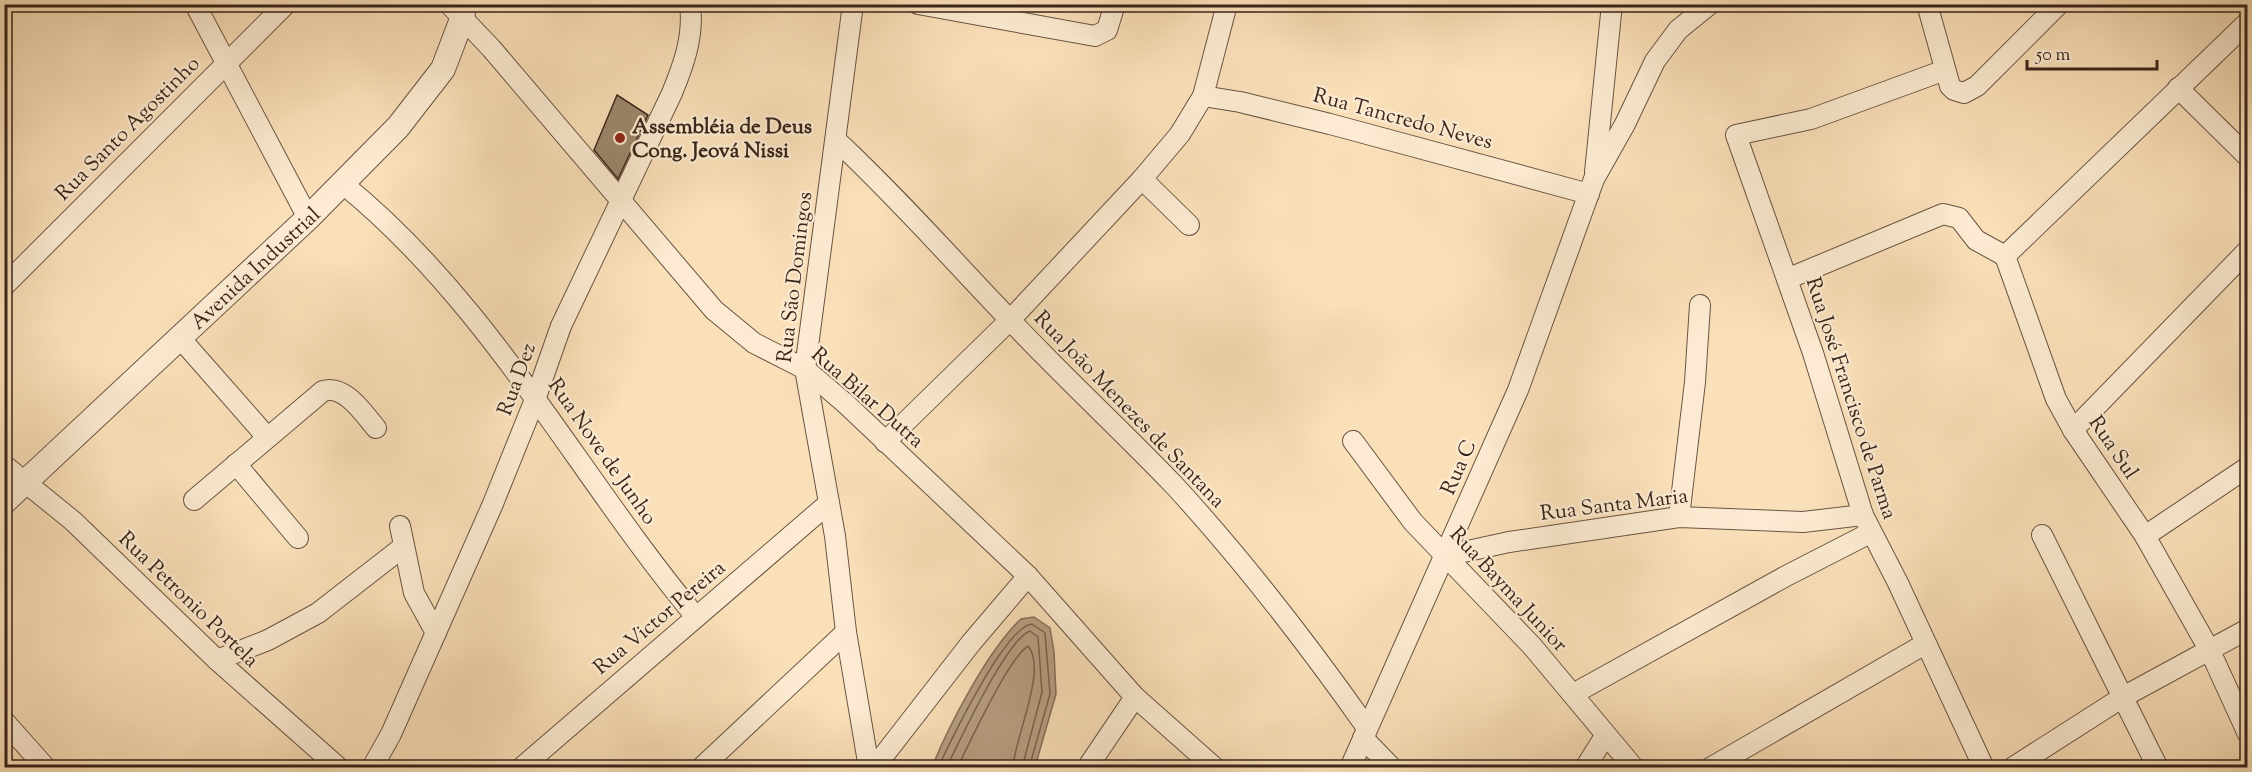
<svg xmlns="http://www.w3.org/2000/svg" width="2252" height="772" font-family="'Sorts Mill Goudy',serif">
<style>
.water{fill:#b8a083;stroke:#856f59;stroke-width:1.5}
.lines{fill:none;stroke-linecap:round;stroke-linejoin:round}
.shore{stroke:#78624e;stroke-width:1.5}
.building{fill:#9d866d;stroke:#39251a;stroke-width:1.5}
.minor-casing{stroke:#695442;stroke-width:22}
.tertiary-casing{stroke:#695442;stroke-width:26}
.minor{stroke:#fcebd2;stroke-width:20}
.tertiary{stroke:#fcebd2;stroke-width:24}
.poi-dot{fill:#8f2418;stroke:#fcebd2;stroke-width:2}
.labels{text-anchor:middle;stroke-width:4.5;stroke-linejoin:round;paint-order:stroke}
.street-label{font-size:21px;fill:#39251a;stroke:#fcebd2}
.poi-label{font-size:21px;font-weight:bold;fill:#39251a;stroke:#fcebd2;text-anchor:start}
</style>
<rect width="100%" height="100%" fill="#fae0b9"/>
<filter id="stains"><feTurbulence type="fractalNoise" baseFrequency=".00333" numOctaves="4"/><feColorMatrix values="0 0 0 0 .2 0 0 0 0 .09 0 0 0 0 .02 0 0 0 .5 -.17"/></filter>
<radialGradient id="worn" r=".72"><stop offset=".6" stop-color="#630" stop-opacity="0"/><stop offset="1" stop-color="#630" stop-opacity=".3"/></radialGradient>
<!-- water -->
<path class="water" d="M 1034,617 L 1050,628 L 1054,652 L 1056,694 L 1035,767 L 932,767 C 949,725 988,650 1021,619 Z"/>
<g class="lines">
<!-- shore -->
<g class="shore">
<path d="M 938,768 C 951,740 1005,627 1032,624 L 1045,633 L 1050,694 L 1029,768"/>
<path d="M 946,768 C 960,741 1006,640 1030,631 L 1038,637 L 1042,692 L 1022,768"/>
<path d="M 957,768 C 970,742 1008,659 1028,646 C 1048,670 1014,738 1013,768"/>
</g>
</g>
<!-- building -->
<polygon class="building" points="617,95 648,115 618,179 594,150"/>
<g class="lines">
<!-- minor casing -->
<g class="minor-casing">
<g id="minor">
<polyline points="195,4 308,218"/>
<polyline points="449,4 491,48 714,310 754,343 805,369 846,404 1028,576 1135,697 1215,768"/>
<polyline points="853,4 805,369 835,536 846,632 869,768"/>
<polyline points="918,4 1095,36 1107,30 1115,4"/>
<polyline points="1927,4 1950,86 1954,90 1964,93 1977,86 2059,4"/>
<polyline points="1945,70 1811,119 1736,135 1813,353 1863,515 1898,583 1984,768"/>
<polyline points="2178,88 2248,157"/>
<polyline points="1203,96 1240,102 1330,124 1589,194"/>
<path d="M 837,141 C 910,209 974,285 1045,356 C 1087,399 1131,440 1173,484 C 1244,561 1307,643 1367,728"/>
<polyline points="1595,172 1612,4"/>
<polyline points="1142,179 1189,225"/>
<path d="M 343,184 C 490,303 577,474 696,617"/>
<polyline points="2005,256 2056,399 2073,430 2145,536 2210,651 2248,734"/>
<polyline points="2005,256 2248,22"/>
<polyline points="1787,279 1943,214 1959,218 1976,240 2005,256"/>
<polyline points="4,286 286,4"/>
<polyline points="180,338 267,437"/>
<polyline points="2073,430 2248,250"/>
<polyline points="1353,441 1413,522 1532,646 1634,768"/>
<polyline points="885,442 1011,319 1142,179 1180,134 1203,96 1227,4"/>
<polyline points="236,464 298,538"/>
<polyline points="4,465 73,521 217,660 339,768"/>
<path d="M 194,500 L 323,391 C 345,384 364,414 376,428"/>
<polyline points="1679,517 1695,382 1700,305"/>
<polyline points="400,526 414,593 436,633"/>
<polyline points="2042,535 2158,768"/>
<polyline points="2145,536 2248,467"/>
<polyline points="1445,556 1509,542 1679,517 1803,522 1863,515"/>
<polyline points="217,660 268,640 318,613 403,547"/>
<polyline points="1573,694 1788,575 1870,533"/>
<polyline points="4,721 46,768"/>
<polyline points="1363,738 1392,768"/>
<path d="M 372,768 L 391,734 L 492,506 L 536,397 L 561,326 L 672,93 C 684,64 694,36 690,4"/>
<polyline points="521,768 829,503"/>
<polyline points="701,768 846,632"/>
<polyline points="874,768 971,643 1028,576"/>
<polyline points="1087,768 1135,697"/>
<polyline points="1350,768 1518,390 1594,179 1625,124 1655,61 1678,30 1710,4"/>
<polyline points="1585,768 1605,736"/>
<polyline points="1710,768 1925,644"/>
<polyline points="2012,768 2123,697 2248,629"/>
</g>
</g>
<!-- tertiary casing -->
<g class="tertiary-casing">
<polyline id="tertiary" points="4,502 308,218 398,127 443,69 462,19 464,4"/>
</g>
<!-- minor -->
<use href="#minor" class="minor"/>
<!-- tertiary -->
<use href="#tertiary" class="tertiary"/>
</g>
<!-- markers -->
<circle class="poi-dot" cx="620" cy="138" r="6"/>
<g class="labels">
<!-- street labels -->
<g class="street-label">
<text transform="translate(1403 118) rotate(15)" y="7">Rua Tancredo Neves</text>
<text transform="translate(127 128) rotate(-45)" y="7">Rua Santo Agostinho</text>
<text transform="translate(255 268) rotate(-43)" y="7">Avenida Industrial</text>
<text transform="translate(794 277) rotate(-83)" y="7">Rua São Domingos</text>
<text transform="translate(516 379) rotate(-70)" y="7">Rua Dez</text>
<text transform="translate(868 397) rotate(41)" y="7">Rua Bilar Dutra</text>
<text transform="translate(1852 398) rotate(72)" y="7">Rua José Francisco de Parma</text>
<text transform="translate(1130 409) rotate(46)" y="7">Rua João Menezes de Santana</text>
<text transform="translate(2114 447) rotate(56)" y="7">Rua Sul</text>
<text transform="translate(603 451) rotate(55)" y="7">Rua Nove de Junho</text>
<text transform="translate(1458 467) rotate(-66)" y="7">Rua C</text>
<text transform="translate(1614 504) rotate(-7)" y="7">Rua Santa Maria</text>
<text transform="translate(1509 589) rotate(47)" y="7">Rua Bayma Junior</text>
<text transform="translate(189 599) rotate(44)" y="7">Rua Petronio Portela</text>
<text transform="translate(659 617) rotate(-40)" y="7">Rua Victor Pereira</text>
</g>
<!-- poi labels -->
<g class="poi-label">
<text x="632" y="133">Assembléia de Deus<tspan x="632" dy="24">Cong. Jeová Nissi</tspan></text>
</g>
</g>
<!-- margin -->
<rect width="2252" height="772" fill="none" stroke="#fae0b9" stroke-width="24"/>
<rect x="6" y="6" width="2240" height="760" fill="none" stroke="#39251a" stroke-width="3"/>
<rect x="12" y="12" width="2228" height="748" fill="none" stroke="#39251a" stroke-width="1.5"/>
<!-- scale -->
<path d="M2027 60v9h130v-9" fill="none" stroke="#39251a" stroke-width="3"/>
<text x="2036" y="60" font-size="18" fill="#39251a" stroke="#fcebd2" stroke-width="4.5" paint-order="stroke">50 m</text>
<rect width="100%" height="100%" filter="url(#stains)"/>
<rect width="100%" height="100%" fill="url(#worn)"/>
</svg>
